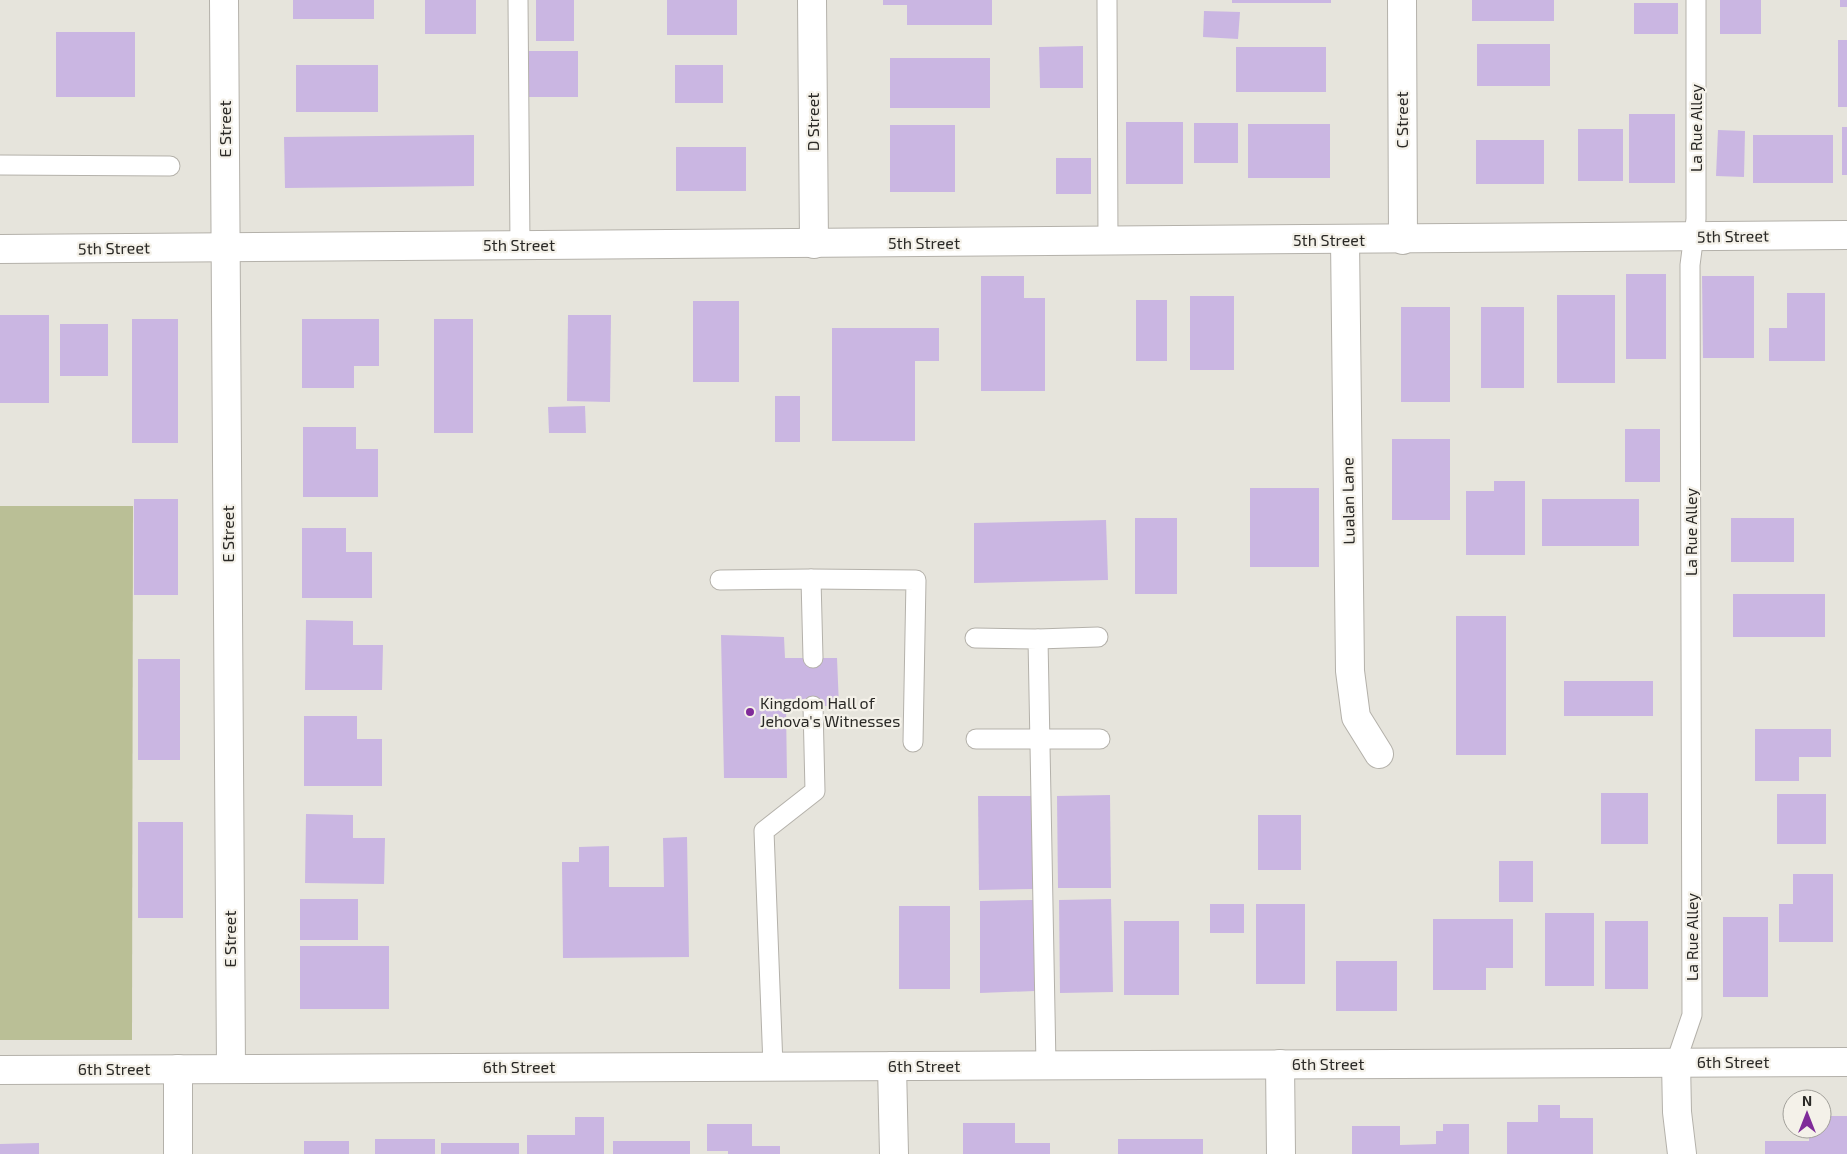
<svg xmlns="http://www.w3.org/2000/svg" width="1847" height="1154" font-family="'Exo 2',sans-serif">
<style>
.green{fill:#babf96}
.building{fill:#cab6e2}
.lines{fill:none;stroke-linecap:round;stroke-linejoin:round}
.lane-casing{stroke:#b4b1aa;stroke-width:21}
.street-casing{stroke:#b4b1aa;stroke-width:30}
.secondary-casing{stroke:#b4b1aa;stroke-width:30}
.lane{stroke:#fff;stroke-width:19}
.street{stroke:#fff;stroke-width:28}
.secondary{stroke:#fff;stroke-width:28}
.poi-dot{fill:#7f2b99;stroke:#f4f1e9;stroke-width:2}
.labels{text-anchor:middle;stroke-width:4.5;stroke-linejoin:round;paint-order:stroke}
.street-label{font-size:16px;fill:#2a2926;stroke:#f4f1e9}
.poi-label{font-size:16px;fill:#2a2926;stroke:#f4f1e9;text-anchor:start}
</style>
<rect width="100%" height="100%" fill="#e6e4dc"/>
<!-- green -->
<polygon class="green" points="0,506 133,506 132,1040 0,1040"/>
<!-- building -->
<g class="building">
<rect x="293" y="0" width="81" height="19"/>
<rect x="425" y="0" width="51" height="34"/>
<rect x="536" y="0" width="38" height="41"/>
<rect x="667" y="0" width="70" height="35"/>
<polygon points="883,0 992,0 992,25 907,25 907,5 883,5"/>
<rect x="1232" y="0" width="99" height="3"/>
<rect x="1472" y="0" width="82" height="21"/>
<rect x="1720" y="0" width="41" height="34"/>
<rect x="1840" y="0" width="7" height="7"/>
<rect x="1634" y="3" width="44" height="31"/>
<polygon points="1204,11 1240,12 1238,39 1203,37"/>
<rect x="56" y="32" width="79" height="65"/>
<rect x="1838" y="40" width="9" height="67"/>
<rect x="1477" y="44" width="73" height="42"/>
<polygon points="1083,46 1083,88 1040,88 1039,47"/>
<rect x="1236" y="47" width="90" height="45"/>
<rect x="529" y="51" width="49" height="46"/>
<rect x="890" y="58" width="100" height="50"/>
<rect x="296" y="65" width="82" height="47"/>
<rect x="675" y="65" width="48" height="38"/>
<rect x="1629" y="114" width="46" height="69"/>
<rect x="1126" y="122" width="57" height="62"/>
<rect x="1194" y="123" width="44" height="40"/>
<rect x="1248" y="124" width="82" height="54"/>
<rect x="890" y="125" width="65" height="67"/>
<rect x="1842" y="127" width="5" height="48"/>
<rect x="1578" y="129" width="45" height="52"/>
<polygon points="1718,130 1745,131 1744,177 1716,176"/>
<polygon points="474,135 474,186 285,188 284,137"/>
<rect x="1753" y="135" width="80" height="48"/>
<rect x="1476" y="140" width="68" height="44"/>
<rect x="676" y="147" width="70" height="44"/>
<rect x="1056" y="158" width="35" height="36"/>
<rect x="1626" y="274" width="40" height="85"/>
<polygon points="981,276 1024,276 1024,298 1045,298 1045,391 981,391"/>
<polygon points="1702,276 1754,276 1754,358 1703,358"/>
<polygon points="1787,293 1825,293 1825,361 1769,361 1769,328 1787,328"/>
<rect x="1557" y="295" width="58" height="88"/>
<rect x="1190" y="296" width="44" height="74"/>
<rect x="1136" y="300" width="31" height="61"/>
<rect x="693" y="301" width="46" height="81"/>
<rect x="1401" y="307" width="49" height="95"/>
<rect x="1481" y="307" width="43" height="81"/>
<rect x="0" y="315" width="49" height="88"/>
<polygon points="568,315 611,315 610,402 567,401"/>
<rect x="132" y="319" width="46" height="124"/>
<polygon points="302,319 379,319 379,366 354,366 354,388 302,388"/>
<rect x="434" y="319" width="39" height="114"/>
<rect x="60" y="324" width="48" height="52"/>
<polygon points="832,328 939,328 939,361 915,361 915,441 832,441"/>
<rect x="775" y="396" width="25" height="46"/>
<polygon points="585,406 586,433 549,433 548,407"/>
<polygon points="303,427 356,427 356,449 378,449 378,497 303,497"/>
<rect x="1625" y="429" width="35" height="53"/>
<rect x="1392" y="439" width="58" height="81"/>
<polygon points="1494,481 1525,481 1525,555 1466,555 1466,491 1494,491"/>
<rect x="1250" y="488" width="69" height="79"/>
<rect x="134" y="499" width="44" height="96"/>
<rect x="1542" y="499" width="97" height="47"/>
<rect x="1135" y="518" width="42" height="76"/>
<rect x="1731" y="518" width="63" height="44"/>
<polygon points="1106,520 1108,580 974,583 974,523"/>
<polygon points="302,528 346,528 346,552 372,552 372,598 302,598"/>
<rect x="1733" y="594" width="92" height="43"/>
<rect x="1456" y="616" width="50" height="139"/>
<polygon points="306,620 353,621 353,645 383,645 382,690 305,690"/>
<polygon points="721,635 784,637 785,658 837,658 839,706 786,706 787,778 724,778"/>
<rect x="138" y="659" width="42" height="101"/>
<rect x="1564" y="681" width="89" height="35"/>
<polygon points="304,716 357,716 357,739 382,739 382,786 304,786"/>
<polygon points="1755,729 1831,729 1831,757 1799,757 1799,781 1755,781"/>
<rect x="1601" y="793" width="47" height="51"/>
<rect x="1777" y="794" width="49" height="50"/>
<polygon points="1110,795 1111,888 1058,888 1057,796"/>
<polygon points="978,796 1032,796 1034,889 979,890"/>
<polygon points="306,814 353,815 353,838 385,838 384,884 305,883"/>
<rect x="1258" y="815" width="43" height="55"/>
<rect x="138" y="822" width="45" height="96"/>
<polygon points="687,837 689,957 563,958 562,862 579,862 579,847 609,846 609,887 664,887 663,838"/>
<rect x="1499" y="861" width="34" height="41"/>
<polygon points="1793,874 1833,874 1833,942 1779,942 1779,904 1793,904"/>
<rect x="300" y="899" width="58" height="41"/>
<polygon points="1111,899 1113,992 1060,993 1059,900"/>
<polygon points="1033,900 1035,991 980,993 980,901"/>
<rect x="1210" y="904" width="34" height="29"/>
<rect x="1256" y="904" width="49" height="80"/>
<rect x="899" y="906" width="51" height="83"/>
<rect x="1545" y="913" width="49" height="73"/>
<rect x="1723" y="917" width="45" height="80"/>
<polygon points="1433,919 1513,919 1513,968 1486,968 1486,990 1433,990"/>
<rect x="1124" y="921" width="55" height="74"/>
<rect x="1605" y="921" width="43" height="68"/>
<rect x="300" y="946" width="89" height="63"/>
<rect x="1336" y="961" width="61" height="50"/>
<polygon points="1538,1105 1560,1105 1560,1118 1593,1118 1593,1154 1507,1154 1507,1122 1538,1122"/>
<polygon points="1822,1116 1847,1116 1847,1154 1765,1154 1765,1141 1809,1141 1809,1129 1822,1129"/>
<polygon points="575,1117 604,1117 604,1154 527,1154 527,1135 575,1135"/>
<polygon points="963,1123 1015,1123 1015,1143 1050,1143 1050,1154 963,1154"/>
<polygon points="707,1124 752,1124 752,1146 780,1146 780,1154 728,1154 728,1151 707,1151"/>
<polygon points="1443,1124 1469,1124 1469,1154 1352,1154 1352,1126 1400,1126 1400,1145 1436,1144 1436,1131 1443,1131"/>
<rect x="375" y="1139" width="60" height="15"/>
<rect x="1118" y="1139" width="85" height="15"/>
<rect x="304" y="1141" width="45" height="13"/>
<rect x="613" y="1141" width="77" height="13"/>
<polygon points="39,1143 39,1154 0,1154 0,1144"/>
<rect x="441" y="1143" width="78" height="11"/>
</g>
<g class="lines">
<!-- lane casing -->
<g class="lane-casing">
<g id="lane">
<polyline points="518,0 520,245"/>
<polyline points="1107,0 1108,242"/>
<polyline points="0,165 170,166"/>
<polyline points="811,579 916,580 913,742"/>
<polyline points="720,580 811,579 813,658"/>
<polyline points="975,638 1038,639 1046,1065"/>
<polyline points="1038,639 1098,637"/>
<polyline points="976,739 1100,739"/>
<polyline points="1676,1062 1692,1015 1690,265 1696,219 1696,0"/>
<polyline points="773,1066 764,831 815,791 813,706"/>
</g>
</g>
<!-- street casing -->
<g class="street-casing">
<g id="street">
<polyline points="224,0 231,1069"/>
<polyline points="812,0 814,244"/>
<polyline points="1402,0 1403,240"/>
<polyline points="1345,240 1350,671 1356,717 1379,754"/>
<polyline points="0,249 1847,235"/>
<polyline points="1676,1062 1677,1112 1682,1154"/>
<polyline points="1280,1064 1281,1154"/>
<polyline points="892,1066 894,1154"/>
<polyline points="178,1154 178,1069"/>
</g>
</g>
<!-- secondary casing -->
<g class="secondary-casing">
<polyline id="secondary" points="0,1070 1847,1062"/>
</g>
<!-- lane -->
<use href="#lane" class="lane"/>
<!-- street -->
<use href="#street" class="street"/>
<!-- secondary -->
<use href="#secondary" class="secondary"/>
</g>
<!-- markers -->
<circle class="poi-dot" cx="750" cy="712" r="5"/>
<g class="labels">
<!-- street labels -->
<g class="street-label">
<text transform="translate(1402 120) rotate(-90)" y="6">C Street</text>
<text transform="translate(813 122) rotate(-90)" y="6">D Street</text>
<text transform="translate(1696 128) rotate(-90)" y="6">La Rue Alley</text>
<text transform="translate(225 129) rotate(-90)" y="6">E Street</text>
<text transform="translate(1733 236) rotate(-1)" y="6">5th Street</text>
<text x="1329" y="246">5th Street</text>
<text x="924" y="249">5th Street</text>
<text x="519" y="251">5th Street</text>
<text transform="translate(114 248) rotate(-1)" y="6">5th Street</text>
<text transform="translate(1348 501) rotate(-91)" y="6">Lualan Lane</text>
<text transform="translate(1691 532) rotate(-90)" y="6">La Rue Alley</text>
<text transform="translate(228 534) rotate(-90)" y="6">E Street</text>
<text transform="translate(1692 937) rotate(-90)" y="6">La Rue Alley</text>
<text transform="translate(230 939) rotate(-90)" y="6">E Street</text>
<text x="1733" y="1068">6th Street</text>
<text x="1328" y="1070">6th Street</text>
<text x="924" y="1072">6th Street</text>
<text x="519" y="1073">6th Street</text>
<text x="114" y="1075">6th Street</text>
</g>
<!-- poi labels -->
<g class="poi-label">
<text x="760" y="709">Kingdom Hall of<tspan x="760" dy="18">Jehova's Witnesses</tspan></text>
</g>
</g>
<!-- north arrow -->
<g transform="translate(1807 1114)"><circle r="24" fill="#f4f1e9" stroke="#a3a19b"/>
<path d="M0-4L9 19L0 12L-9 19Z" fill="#7f2b99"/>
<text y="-8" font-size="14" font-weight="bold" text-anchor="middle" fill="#2a2926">N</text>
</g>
</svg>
